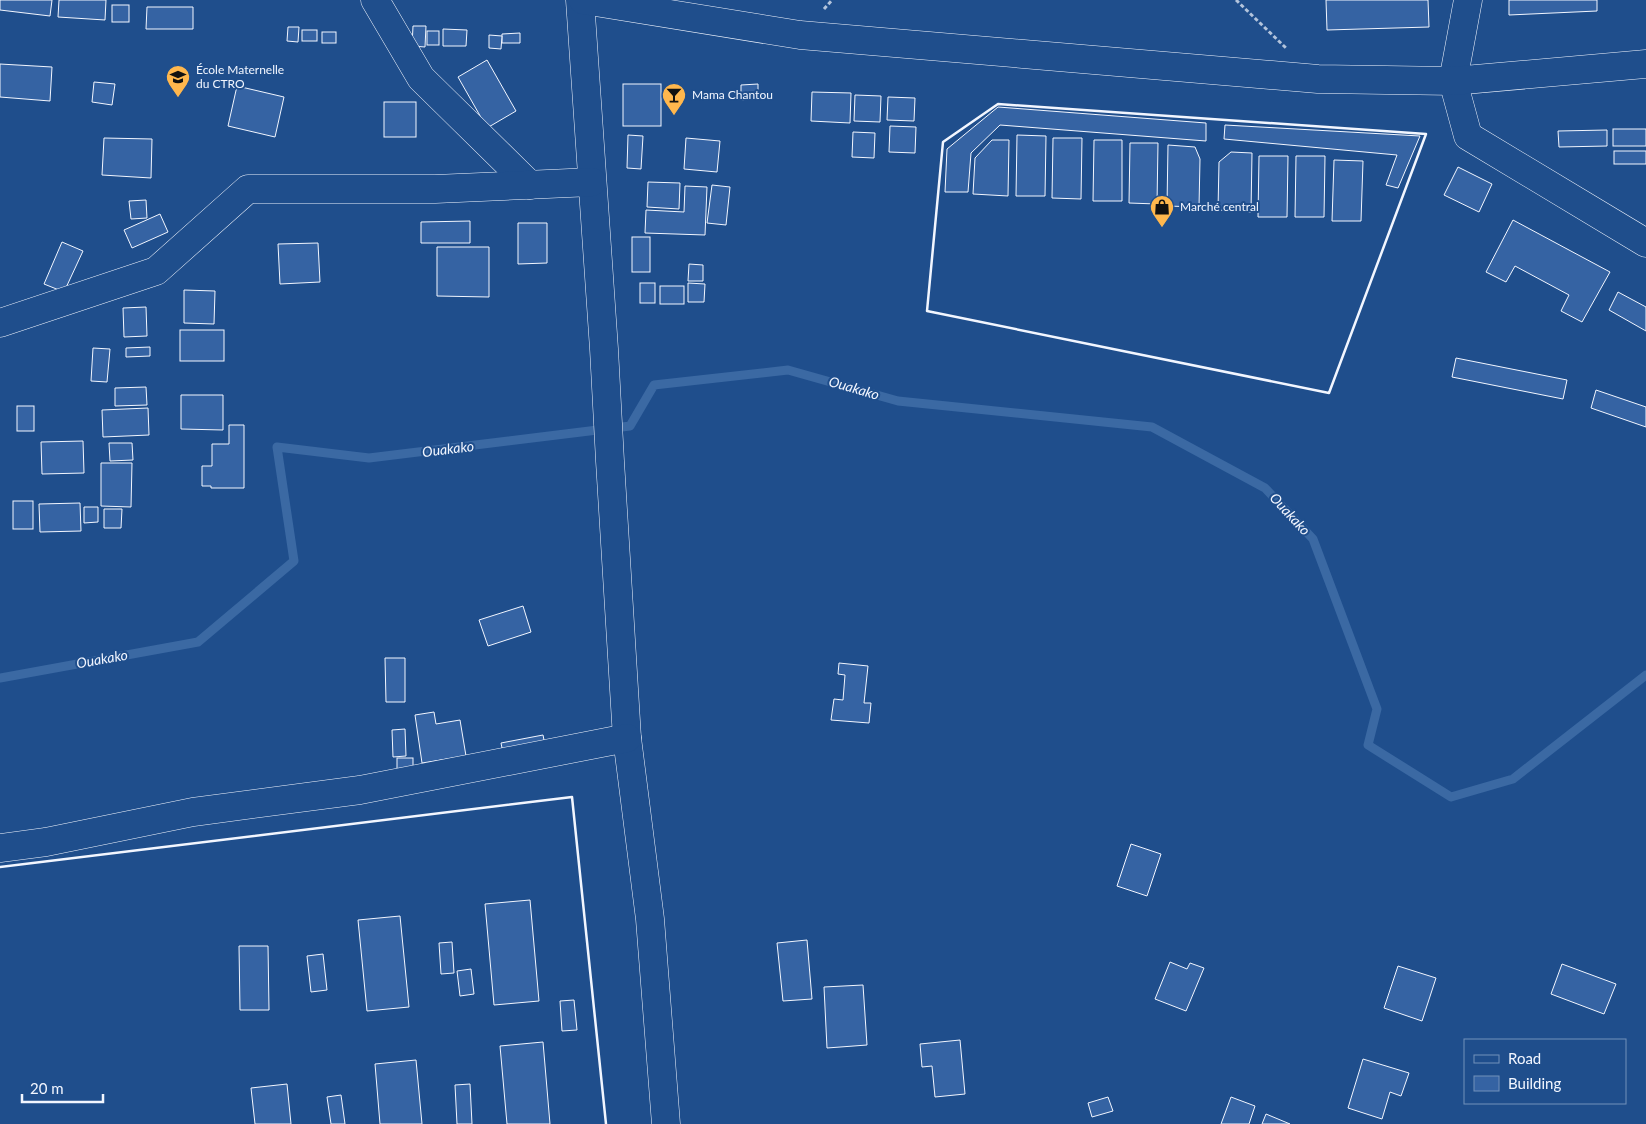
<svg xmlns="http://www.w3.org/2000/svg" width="1646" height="1124" font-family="Lato,sans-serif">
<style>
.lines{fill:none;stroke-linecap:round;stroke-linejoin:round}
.stream{stroke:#3b69a3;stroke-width:9}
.building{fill:#3563a3;stroke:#f2f6ff}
.minor-casing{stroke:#f2f6ff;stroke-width:29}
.major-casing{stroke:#f2f6ff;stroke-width:29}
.path{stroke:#b3c4dc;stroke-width:3;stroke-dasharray:4 2.5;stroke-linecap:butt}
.minor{stroke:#1f4e8c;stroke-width:28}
.major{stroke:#1f4e8c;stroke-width:28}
.wall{stroke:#f2f6ff;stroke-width:2.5}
.labels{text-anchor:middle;stroke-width:4;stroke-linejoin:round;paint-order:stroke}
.poi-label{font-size:12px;fill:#f2f6ff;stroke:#1f4e8c;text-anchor:start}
.water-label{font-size:14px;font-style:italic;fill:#f2f6ff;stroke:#1f4e8c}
</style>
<rect width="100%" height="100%" fill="#1f4e8c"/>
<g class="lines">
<!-- stream -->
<polyline class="stream" points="0,678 198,642 294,561 277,447 369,458 630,426 654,385 788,370 898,401 1152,427 1265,488 1313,539 1377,709 1368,745 1451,797 1513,779 1646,675"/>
</g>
<!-- building -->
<g class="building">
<polygon points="0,0 52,0 50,16 0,10"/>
<polygon points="59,0 106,0 105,20 58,17"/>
<polygon points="1326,0 1428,0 1429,27 1327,30"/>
<polygon points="1509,0 1597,0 1597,11 1509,15"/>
<rect x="112" y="5" width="17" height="17"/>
<polygon points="147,7 193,7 193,29 146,29"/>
<polygon points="413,26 426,26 425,47 412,46"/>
<polygon points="288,27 299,27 298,42 287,41"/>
<polygon points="443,29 467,30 466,46 443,46"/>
<rect x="302" y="30" width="15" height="11"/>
<rect x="427" y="31" width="12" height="14"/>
<rect x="322" y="32" width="14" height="11"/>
<polygon points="520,33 520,43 502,43 502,34"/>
<polygon points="489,35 502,36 501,49 489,48"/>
<polygon points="487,60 516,111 487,128 458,77"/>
<polygon points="0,64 52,67 50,101 0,97"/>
<polygon points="94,82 115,84 112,105 92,102"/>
<rect x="623" y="84" width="38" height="42"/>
<polygon points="758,84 758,99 741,100 741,85"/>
<polygon points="237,86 284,97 275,137 228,126"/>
<polygon points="812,92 851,93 850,123 811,121"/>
<polygon points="855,95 881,96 880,122 854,121"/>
<polygon points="888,97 915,98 914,121 887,120"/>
<rect x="384" y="102" width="32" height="35"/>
<polygon points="998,107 1206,123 1206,141 1000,125 971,153 968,192 945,192 947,149"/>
<polygon points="1225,125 1420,136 1398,188 1386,185 1397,155 1224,139"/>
<polygon points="890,126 916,127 915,153 889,152"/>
<rect x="1613" y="129" width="33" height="17"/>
<polygon points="1607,130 1607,146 1559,147 1558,131"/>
<polygon points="853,132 875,133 874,158 852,157"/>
<polygon points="628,135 643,136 641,169 627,168"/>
<polygon points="1017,135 1046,136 1045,196 1016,196"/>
<polygon points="104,138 152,139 151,178 102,175"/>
<polygon points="686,138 720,141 717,172 684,169"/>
<polygon points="1053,138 1082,138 1081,199 1052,198"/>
<polygon points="992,140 1009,140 1008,196 973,194 975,158"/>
<polygon points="1094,140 1122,140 1122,201 1093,201"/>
<polygon points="1130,143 1158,143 1157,204 1129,203"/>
<polygon points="1168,145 1195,147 1200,159 1199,207 1167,206"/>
<rect x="1614" y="151" width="32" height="13"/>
<polygon points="1231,152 1252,153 1251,212 1218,210 1219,162"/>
<polygon points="1259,156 1288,156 1287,217 1258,217"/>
<polygon points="1296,156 1325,156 1324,217 1295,217"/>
<polygon points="1334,160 1363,161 1361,221 1332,221"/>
<polygon points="1458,167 1492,184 1479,212 1444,195"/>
<polygon points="648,182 680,183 679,209 647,207"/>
<polygon points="712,185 730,187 726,225 707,223"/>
<polygon points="685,186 707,187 705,235 645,233 646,210 684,212"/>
<polygon points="146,200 147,218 131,219 129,201"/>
<polygon points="160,214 168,232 132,248 124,230"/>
<polygon points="1513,220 1610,272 1582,322 1561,311 1569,295 1515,266 1506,282 1486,272"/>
<polygon points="470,221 470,243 421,243 421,222"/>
<polygon points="518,223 547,223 547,263 518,264"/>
<rect x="632" y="237" width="18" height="35"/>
<polygon points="62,242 83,251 64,292 44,284"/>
<polygon points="318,243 320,282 280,284 278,244"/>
<polygon points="437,247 489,247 489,297 437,296"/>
<polygon points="689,264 703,265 703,281 688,281"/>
<rect x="640" y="283" width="15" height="20"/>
<polygon points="688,283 705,284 704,302 688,302"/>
<rect x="660" y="286" width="24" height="18"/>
<polygon points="184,290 215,291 214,324 184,323"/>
<polygon points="1618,292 1646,307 1646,331 1609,310"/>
<polygon points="146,307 147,336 124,337 123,308"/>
<rect x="180" y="330" width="44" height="31"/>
<polygon points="150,347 150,356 126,357 126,348"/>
<polygon points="93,348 110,349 107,382 91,381"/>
<polygon points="1456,358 1567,380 1563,399 1452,377"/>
<polygon points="146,387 147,405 115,406 115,388"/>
<polygon points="1596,390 1646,407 1646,427 1591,408"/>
<polygon points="181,395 223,395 223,430 181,429"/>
<rect x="17" y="406" width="17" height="25"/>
<polygon points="148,408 149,435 103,437 102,410"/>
<polygon points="229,425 244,425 244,488 211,488 211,486 202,486 202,466 212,466 212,444 229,444"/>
<polygon points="83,441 84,473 42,474 41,442"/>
<polygon points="109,443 132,443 133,460 110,461"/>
<polygon points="101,463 132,463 131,507 101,506"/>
<rect x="13" y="501" width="20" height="28"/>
<polygon points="80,503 81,531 40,532 39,504"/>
<polygon points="84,507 98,507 98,522 84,523"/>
<polygon points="104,509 122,509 121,528 104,528"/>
<polygon points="523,606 531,632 488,646 479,620"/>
<polygon points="385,658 405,658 405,702 386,702"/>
<polygon points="839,663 868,666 864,703 871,703 869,723 831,720 834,699 843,700 845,675 838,674"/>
<polygon points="434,712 436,724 460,720 466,756 422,763 415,715"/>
<polygon points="405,729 406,756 393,757 392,730"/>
<polygon points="543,735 546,750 504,758 501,743"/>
<rect x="397" y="758" width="16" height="11"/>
<polygon points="1131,844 1161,854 1147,896 1117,886"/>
<polygon points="530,900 539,1001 494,1005 485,904"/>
<polygon points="400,916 409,1007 367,1011 358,920"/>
<polygon points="807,940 812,999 783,1001 777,943"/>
<polygon points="452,942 454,973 441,974 439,943"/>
<polygon points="239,946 268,946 269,1010 240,1010"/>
<polygon points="323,954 327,990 311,992 307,956"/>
<polygon points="1170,962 1187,969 1190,963 1204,968 1186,1011 1155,999"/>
<polygon points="1562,964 1616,984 1604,1014 1551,994"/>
<polygon points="1398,966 1436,978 1422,1021 1384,1008"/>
<polygon points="471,969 474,994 460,996 457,971"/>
<polygon points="863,985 867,1045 827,1048 824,987"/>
<polygon points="574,1000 577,1030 562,1031 560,1001"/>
<polygon points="960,1040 965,1094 935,1097 932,1066 922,1067 920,1044"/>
<polygon points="543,1042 550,1124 507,1124 500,1046"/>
<polygon points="1363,1059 1409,1073 1401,1096 1390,1092 1382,1119 1348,1108"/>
<polygon points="416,1060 422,1124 380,1124 375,1064"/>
<polygon points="287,1084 291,1124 255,1124 251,1088"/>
<polygon points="470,1084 472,1124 457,1124 455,1085"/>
<polygon points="341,1095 345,1124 331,1124 327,1097"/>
<polygon points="1108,1097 1113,1111 1092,1117 1088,1103"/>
<polygon points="1231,1097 1255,1106 1249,1124 1221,1124"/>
<polygon points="1266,1114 1290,1124 1262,1124"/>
</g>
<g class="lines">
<!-- minor casing -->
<g class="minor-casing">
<g id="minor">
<polyline points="375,0 421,78 530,185"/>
<polyline points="580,0 604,349 610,461 627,738 650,919 666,1124"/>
<polyline points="1468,0 1453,81 1468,136 1646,243"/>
<polyline points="0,323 156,271 248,189 435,189 592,182"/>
<polyline points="0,848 46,842 193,812 360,790 627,738"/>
</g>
</g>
<!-- major casing -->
<g class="major-casing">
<polyline id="major" points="583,0 800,35 1318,79 1453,81 1646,64"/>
</g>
<!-- path -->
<g class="path">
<polyline points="1236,0 1286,48"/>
<polyline points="824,9 832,0"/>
</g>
<!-- minor -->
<use href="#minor" class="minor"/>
<!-- major -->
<use href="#major" class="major"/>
<!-- wall -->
<g class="wall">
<polygon points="998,104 1426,134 1329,393 927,311 943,142"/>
<polyline points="0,867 572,797 606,1124"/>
</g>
</g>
<!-- icons -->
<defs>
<g id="school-pin" transform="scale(1.25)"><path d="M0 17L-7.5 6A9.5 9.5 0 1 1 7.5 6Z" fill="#ffb74d" stroke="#1f4e8c"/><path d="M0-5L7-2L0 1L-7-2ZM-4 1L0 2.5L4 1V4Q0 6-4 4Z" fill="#111"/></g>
<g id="bar-pin" transform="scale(1.25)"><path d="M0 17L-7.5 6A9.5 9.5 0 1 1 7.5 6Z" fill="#ffb74d" stroke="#1f4e8c"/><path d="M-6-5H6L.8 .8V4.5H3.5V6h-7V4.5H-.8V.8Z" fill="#111"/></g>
<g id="shop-pin" transform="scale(1.25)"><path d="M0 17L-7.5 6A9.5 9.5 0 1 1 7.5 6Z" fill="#ffb74d" stroke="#1f4e8c"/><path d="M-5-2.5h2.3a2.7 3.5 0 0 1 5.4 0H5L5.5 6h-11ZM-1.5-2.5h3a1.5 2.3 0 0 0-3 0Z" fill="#111"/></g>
</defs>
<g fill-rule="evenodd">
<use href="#school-pin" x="178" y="77"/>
<use href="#bar-pin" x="674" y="95"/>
<use href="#shop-pin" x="1162" y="207"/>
</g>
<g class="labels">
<!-- poi labels -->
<g class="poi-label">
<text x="196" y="74">École Maternelle<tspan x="196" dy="14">du CTRO</tspan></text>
<text x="692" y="99">Mama Chantou</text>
<text x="1180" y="211">Marché central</text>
</g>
<!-- water labels -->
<g class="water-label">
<text transform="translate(854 388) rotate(16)" y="5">Ouakako</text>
<text transform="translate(448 449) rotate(-7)" y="5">Ouakako</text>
<text transform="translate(1290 514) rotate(47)" y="5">Ouakako</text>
<text transform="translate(102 659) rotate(-10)" y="5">Ouakako</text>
</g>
</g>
<!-- legend -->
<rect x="1464" y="1039" width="162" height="65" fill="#1f4e8c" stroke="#7391ba"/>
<rect x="1474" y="1055" width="25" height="8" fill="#1f4e8c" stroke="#7391ba"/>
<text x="1508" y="1064" font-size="15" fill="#f2f6ff">Road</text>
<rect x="1474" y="1076" width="25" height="15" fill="#3563a3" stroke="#7391ba"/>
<text x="1508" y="1089" font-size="15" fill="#f2f6ff">Building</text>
<!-- scale -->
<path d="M22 1094v8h81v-8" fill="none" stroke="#f2f6ff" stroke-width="2.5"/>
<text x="30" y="1094" font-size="15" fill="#f2f6ff" stroke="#1f4e8c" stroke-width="4" paint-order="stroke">20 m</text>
</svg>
